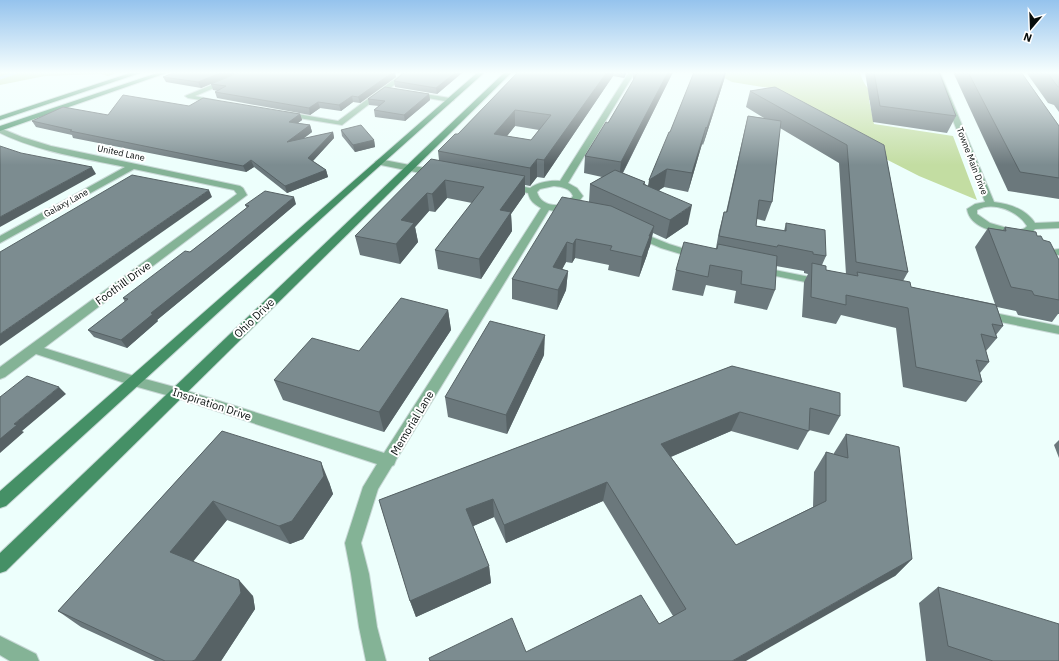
<svg xmlns="http://www.w3.org/2000/svg" width="1059" height="661" font-family="'IBM Plex Sans',sans-serif">
<style>
.green{fill:#c3dda2}
.lines{fill:none;stroke-linecap:round;stroke-linejoin:round}
.stream{stroke:#bad9f5;stroke-width:3}
.street-casing{stroke:#c8d8d6;stroke-width:2}
.secondary-casing{stroke:#c8d8d6;stroke-width:2}
.street{fill:#84b396;fill-rule:evenodd}
.secondary{fill:#459066;fill-rule:evenodd}
.wall{fill:#6b787c;fill-rule:evenodd}
.shaded-wall{fill:#576265}
.building{fill:#7c8c90;stroke:#576265;fill-rule:evenodd}
.labels{text-anchor:middle;stroke-width:4;stroke-linejoin:round;paint-order:stroke}
.far-street-label{font-size:9px;fill:#070d0c;stroke:#fff}
.street-label{font-size:11px;fill:#070d0c;stroke:#fff}
</style>
<rect width="100%" height="100%" fill="#edfffc"/>
<!-- green -->
<g class="green">
<polygon points="0,72 120,72 108,76 101,74 45,76 0,85"/>
<path d="M 717,72 L 860,72 C 865,91 874,94 891,101 L 869,100 L 874,124 L 953,136 L 977,200 L 919,176 L 872,152 L 769,93 L 769,88 L 732,82 L 717,74 Z"/>
</g>
<g class="lines">
<!-- stream -->
<polyline class="stream" points="0,78 17,72"/>
<!-- street casing -->
<g class="street-casing">
<g id="street">
<polygon points="243,72 252,72 195,96 218,101 218,103 188,98 185,96"/>
<polygon points="404,72 411,72 342,125 286,116 282,114 286,112 338,121"/>
<path d="M 629,72 L 635,72 L 568,183 L 577,188 L 583,196 C 575,208 563,213 549,210 L 396,460 L 394,465 L 392,466 L 378,489 L 361,543 L 369,574 L 377,627 L 386,661 L 366,661 L 359,627 L 351,574 L 345,543 L 363,487 L 377,464 L 177,398 L 134,386 L 36,354 L 5,377 L 0,379 L 0,367 L 237,194 L 234,190 L 134,169 L 0,243 L 0,236 L 125,167 C 83,158 39,152 0,133 L 0,128 L 22,137 L 51,146 L 240,186 L 243,188 L 247,195 L 44,348 L 134,376 L 178,388 L 384,453 L 541,208 C 534,204 530,201 528,193 L 507,189 L 506,187 L 510,184 L 530,188 C 538,182 551,180 560,181 ZM 554,186 C 562,187 570,188 573,196 C 565,209 541,208 537,192 L 540,189 Z"/>
<path d="M 934,72 L 940,72 L 994,202 C 1010,204 1026,209 1035,223 L 1059,222 L 1059,228 L 1035,229 C 1031,234 1024,237 1018,235 L 1016,233 C 1019,229 1024,230 1027,226 C 1018,211 993,201 977,210 L 977,214 L 990,223 L 1014,230 L 1016,232 L 1014,234 L 1011,235 C 995,232 970,228 967,209 L 975,204 L 985,202 Z"/>
<polygon points="413,92 450,98 454,100 450,102 411,95 410,94"/>
<polygon points="379,159 435,170 439,173 435,176 376,164 375,162"/>
<polygon points="637,231 669,244 701,254 702,256 697,259 661,248 633,236 632,234"/>
<polygon points="1059,249 1059,255 1051,254 1050,252 1051,250"/>
<polygon points="760,267 820,279 824,280 825,282 824,284 820,285 756,272 755,270 756,268"/>
<polygon points="985,311 1059,326 1059,334 981,318 979,315 981,312"/>
<polygon points="0,636 36,654 39,661 10,661 0,655"/>
</g>
</g>
<!-- secondary casing -->
<g class="secondary-casing">
<g id="secondary">
<polygon points="133,72 143,72 0,120 0,116"/>
<polygon points="160,72 169,72 0,131 0,126"/>
<polygon points="478,72 485,72 346,196 6,506 0,508 0,491"/>
<polygon points="505,72 512,72 6,571 0,573 0,553"/>
</g>
</g>
<!-- street -->
<use href="#street" class="street"/>
<!-- secondary -->
<use href="#secondary" class="secondary"/>
</g>
<!-- wall -->
<g class="wall">
<polygon points="176,72 239,72 201,88 166,82 163,77"/>
<polygon points="405,72 463,72 437,94 395,87 394,81"/>
<path d="M 518,72 L 627,72 L 624,78 L 613,76 L 544,178 L 537,177 L 530,186 L 525,185 L 525,194 L 511,214 L 512,231 L 481,279 L 438,269 L 435,250 L 472,203 L 447,198 L 435,212 L 429,211 L 415,227 L 418,242 L 400,264 L 360,255 L 355,236 L 439,160 L 438,151 L 458,134 ZM 515,126 L 539,130 L 531,140 L 507,136 Z"/>
<polygon points="633,72 673,72 623,173 645,182 645,184 648,186 670,132 694,72 726,72 724,80 703,145 702,144 688,192 664,187 659,190 688,224 666,239 653,233 650,246 648,251 647,255 639,277 608,270 609,265 575,258 572,263 566,262 562,269 568,271 566,290 557,310 512,299 512,279 589,202 590,184 602,177 584,173 585,156 608,123 634,79 633,79"/>
<polygon points="865,72 939,72 956,116 947,133 873,122"/>
<polygon points="953,72 1021,72 1059,126 1059,199 1008,191"/>
<polygon points="1026,72 1059,72 1059,112 1054,105 1048,103"/>
<polygon points="396,77 360,103 353,102 341,111 320,108 310,115 217,98 215,92 218,91 213,90 211,84"/>
<path d="M 750,91 L 884,145 L 908,272 L 903,281 L 911,287 L 995,304 L 975,247 L 988,228 L 1003,230 L 1005,227 L 1037,236 L 1043,240 L 1059,260 L 1059,314 L 1058,314 L 1052,322 L 1018,315 L 1016,311 L 997,307 L 1003,326 L 996,335 L 997,338 L 986,351 L 989,362 L 980,373 L 982,382 L 966,402 L 903,387 L 896,328 L 841,315 L 836,324 L 802,317 L 804,282 L 808,274 L 804,273 L 804,271 L 776,266 L 775,290 L 767,310 L 734,303 L 736,291 L 706,285 L 703,296 L 672,290 L 676,270 L 716,248 L 719,231 L 724,212 L 726,212 L 744,133 L 748,116 L 764,118 L 746,107 ZM 780,128 L 839,163 L 846,274 L 826,270 L 822,265 L 826,256 L 786,223 L 784,231 L 756,226 L 757,219 L 765,221 L 772,202 Z"/>
<polygon points="429,94 430,100 405,121 375,117 374,110 379,106 369,105 368,99"/>
<polygon points="189,106 300,114 302,120 298,123 310,125 312,132 303,139 333,132 334,138 313,161 326,170 328,177 287,193 254,167 246,172 73,138 72,135 36,127 32,121 108,115"/>
<polygon points="341,130 374,140 375,147 355,152 342,136"/>
<polygon points="296,204 230,260 157,320 158,321 127,348 94,337 88,330 125,302 123,298 190,252 247,208 245,205"/>
<polygon points="448,310 451,330 384,432 283,400 274,380 359,351"/>
<polygon points="544,355 507,434 448,417 445,397"/>
<polygon points="732,366 840,416 829,435 809,430 798,450 731,431 671,457 736,545 813,507 814,472 826,452 834,455 834,453 846,434 912,559 895,576 526,652 659,624 673,616 603,501 506,543 494,517 473,526 489,566 491,583 416,617 410,601 379,500"/>
<polygon points="222,431 329,482 333,494 303,539 290,544 227,520 193,561 253,596 255,609 221,661 155,661 81,627 58,611"/>
<polygon points="1059,440 1059,458 1054,445"/>
<polygon points="938,587 1059,661 926,661 919,603"/>
</g>
<!-- shaded-wall -->
<g class="shaded-wall">
<polygon points="223,72 239,72 201,88 198,82"/>
<polygon points="393,72 395,72 396,77 360,103 358,97"/>
<polygon points="456,72 463,72 437,94 436,88"/>
<polygon points="607,72 613,72 613,76 544,178 544,160"/>
<polygon points="624,72 627,72 624,78"/>
<polygon points="668,72 673,72 619,180 621,162"/>
<polygon points="725,72 726,72 724,80 703,145 707,128"/>
<polygon points="429,94 430,100 405,121 404,115"/>
<polygon points="352,96 353,102 341,111 339,105"/>
<polygon points="318,102 320,108 310,115 309,108"/>
<polygon points="515,110 515,126 495,151 494,134"/>
<polygon points="300,114 302,120 291,128 289,122"/>
<polygon points="310,125 312,132 289,149 287,142"/>
<polygon points="706,127 702,144 688,192 692,173"/>
<polygon points="333,132 334,138 310,164 308,158"/>
<polygon points="374,140 375,147 355,152 353,145"/>
<polygon points="537,159 537,177 530,186 530,168"/>
<polygon points="251,160 254,167 246,172 243,166"/>
<polygon points="92,167 96,174 0,227 0,217"/>
<polygon points="667,169 664,187 646,199 649,180"/>
<polygon points="326,170 328,177 287,193 285,186"/>
<polygon points="525,176 525,194 511,214 512,231 481,279 479,259 500,210"/>
<polygon points="445,180 447,198 435,212 432,194"/>
<polygon points="209,190 212,197 0,346 0,334"/>
<polygon points="427,193 429,211 415,227 418,242 400,264 396,244 401,220"/>
<polygon points="294,197 296,204 230,260 157,320 158,321 127,348 121,340 151,313"/>
<polygon points="692,205 688,224 666,239 670,220"/>
<polygon points="654,226 650,246 648,251 647,255 639,277 642,257 649,236"/>
<polygon points="576,239 575,258 572,263 573,244"/>
<polygon points="567,242 566,262 553,287 553,267"/>
<polygon points="568,271 566,290 557,310 558,290"/>
<polygon points="448,310 451,330 384,432 379,412"/>
<polygon points="545,335 544,355 507,434 506,415"/>
<polygon points="59,387 66,394 22,431 24,432 0,453 0,439 14,424"/>
<polygon points="740,412 731,431 656,463 661,444"/>
<polygon points="321,462 329,482 333,494 303,539 290,544 279,526"/>
<polygon points="607,482 603,501 506,543 504,525"/>
<polygon points="493,499 494,517 469,528 466,509"/>
<polygon points="213,501 227,520 187,569 170,552"/>
<polygon points="912,559 895,576 746,661 732,661"/>
<polygon points="489,566 491,583 416,617 410,601"/>
<polygon points="239,580 253,596 255,609 221,661 192,661"/>
</g>
<!-- building -->
<g class="building">
<polygon points="176,72 223,72 198,82 163,77"/>
<polygon points="240,72 393,72 358,97 352,96 339,105 318,102 309,108 215,92 226,86 211,84"/>
<polygon points="405,72 456,72 436,88 394,81"/>
<path d="M 518,72 L 607,72 L 544,160 L 537,159 L 530,168 L 438,151 L 455,134 L 458,134 ZM 515,110 L 551,115 L 531,140 L 494,134 Z"/>
<polygon points="638,72 668,72 621,162 585,156 606,122 608,123"/>
<polygon points="694,72 725,72 707,128 706,127 692,173 667,169 649,180 669,132 670,132"/>
<polygon points="874,72 939,72 956,116 880,106"/>
<polygon points="968,72 1021,72 1059,126 1059,178 1020,172"/>
<polygon points="1047,72 1059,72 1059,87 1058,87"/>
<polygon points="385,87 429,94 404,115 374,110 385,101 368,99"/>
<polygon points="775,87 884,145 908,272 856,262 847,145 750,91"/>
<polygon points="123,95 189,106 203,98 300,114 289,122 310,125 287,142 333,132 308,158 326,170 285,186 251,160 243,166 70,131 72,130 32,121 63,107 108,115"/>
<polygon points="748,116 781,121 772,202 759,200 756,226 786,231 786,223 825,230 826,256 813,254 813,252 778,245 777,247 719,236 724,212 727,212"/>
<polygon points="361,125 374,140 353,145 341,130"/>
<polygon points="0,146 21,153 92,167 0,217"/>
<polygon points="431,159 525,176 500,210 511,212 479,259 435,250 484,187 445,180 432,194 427,193 401,220 414,223 396,244 355,236"/>
<polygon points="615,170 645,182 643,184 692,205 670,220 590,184"/>
<polygon points="132,175 209,190 0,334 0,252"/>
<polygon points="265,191 294,197 227,253 151,313 153,314 121,340 88,330 128,299 123,298 185,251 190,252 249,206 245,205"/>
<polygon points="562,197 611,206 654,226 649,236 650,236 642,257 610,250 612,246 576,239 573,244 567,242 553,267 568,271 558,290 512,279"/>
<polygon points="1005,227 1036,232 1037,236 1041,236 1043,240 1050,242 1059,260 1059,300 1034,295 1032,291 1011,287 988,228 1006,231"/>
<polygon points="684,242 717,249 718,244 777,256 775,290 741,284 742,271 710,265 708,277 676,270"/>
<polygon points="812,263 826,266 826,270 858,276 857,272 910,282 911,287 996,305 1003,326 992,324 997,338 981,334 989,362 976,360 982,382 916,367 908,308 846,295 846,305 811,297"/>
<polygon points="401,298 448,310 379,412 274,380 312,338 359,351"/>
<polygon points="490,321 545,335 506,415 445,397"/>
<polygon points="732,366 840,393 840,416 810,408 809,431 740,412 661,444 736,545 826,501 826,452 848,458 846,434 899,447 912,559 732,661 430,661 429,658 512,618 526,652 641,595 659,624 686,609 607,482 504,525 493,499 466,509 489,566 410,601 379,500"/>
<polygon points="27,376 59,387 14,424 17,425 0,439 0,397"/>
<polygon points="222,431 321,462 324,476 292,521 279,526 213,501 170,552 239,580 241,593 195,660 192,661 165,661 58,611"/>
<polygon points="938,587 1059,624 1059,661 993,661 948,646"/>
</g>
<!-- sky -->
<linearGradient id="sky" x2="0" y2="1"><stop stop-color="#95c3ed"/><stop offset="0.44" stop-color="#f7fffe"/><stop offset="1" stop-color="#f7fffe" stop-opacity="0"/></linearGradient>
<rect width="1059" height="165" fill="url(#sky)"/>
<g class="labels">
<!-- far-street labels -->
<g class="far-street-label">
<text transform="translate(121 153) rotate(12)" y="3">United Lane</text>
<text transform="translate(972 161) rotate(69)" y="3">Towne Main Drive</text>
<text transform="translate(66 203) rotate(-29)" y="3">Galaxy Lane</text>
</g>
<!-- street labels -->
<g class="street-label">
<text transform="translate(123 283) rotate(-36)" y="4">Foothill Drive</text>
<text transform="translate(254 318) rotate(-44)" y="4">Ohio Drive</text>
<text transform="translate(212 404) rotate(18)" y="4">Inspiration Drive</text>
<text transform="translate(412 423) rotate(-59)" y="4">Memorial Lane</text>
</g>
</g>
<!-- north arrow -->
<g transform="translate(1031 28) rotate(199)" stroke="#ffffff" stroke-width="3" paint-order="stroke">
<path d="M0-3L7 15L0 10L-7 15Z" fill="#070d0c"/>
<text y="-6" font-size="11" font-weight="bold" text-anchor="middle" fill="#070d0c">N</text>
</g>
</svg>
